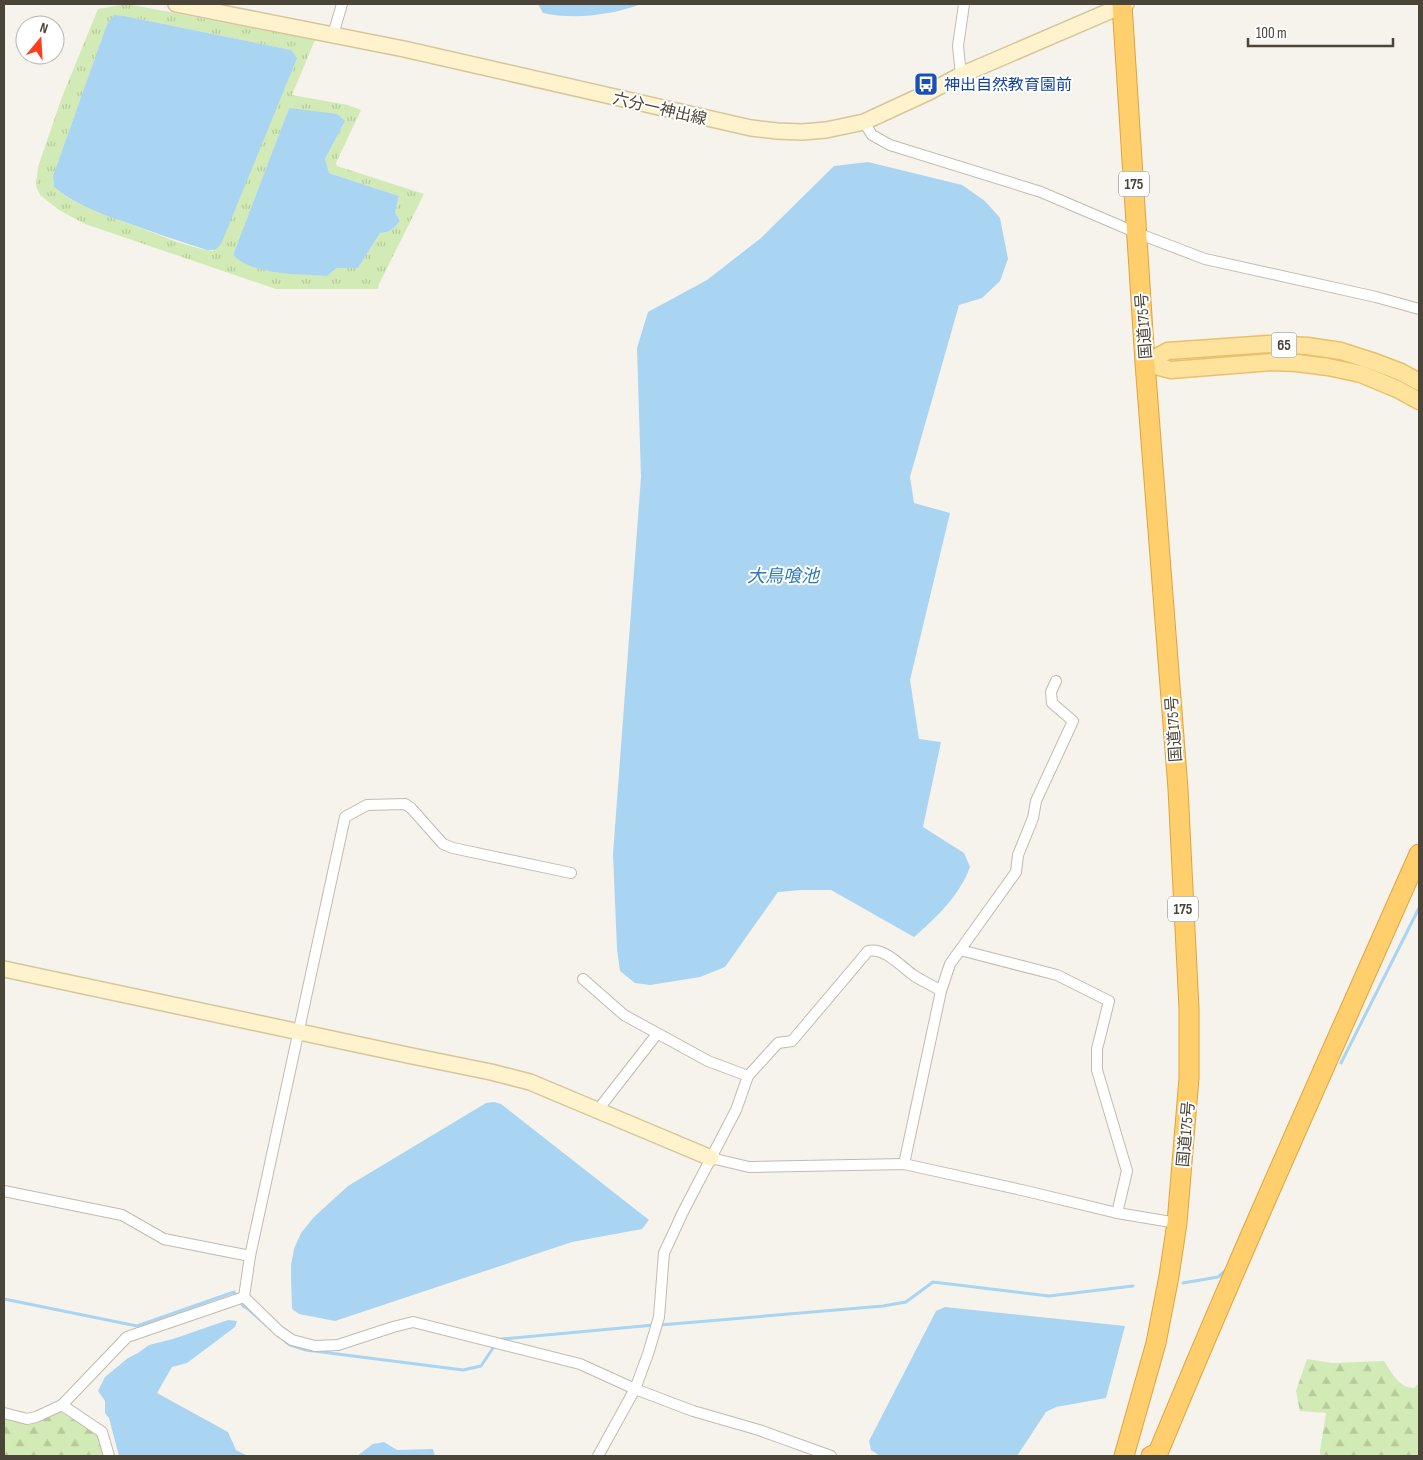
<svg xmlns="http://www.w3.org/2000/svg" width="1423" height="1460" font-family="'Sofia Sans Condensed','Noto Sans JP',sans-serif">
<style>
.grass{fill:url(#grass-tufts);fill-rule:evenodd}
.forest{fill:url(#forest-firs)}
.water{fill:#a9d4f2}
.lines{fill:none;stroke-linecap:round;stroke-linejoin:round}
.stream{stroke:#a9d4f2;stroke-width:3}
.street-casing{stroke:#c2bbae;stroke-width:12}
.secondary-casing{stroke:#d6c79b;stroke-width:18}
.primary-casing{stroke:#e6c16a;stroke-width:19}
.highway-casing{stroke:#e0a43c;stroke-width:21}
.street{stroke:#fff;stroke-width:10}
.secondary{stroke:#fff3cd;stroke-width:15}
.primary{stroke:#ffe39c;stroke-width:16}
.highway{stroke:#ffcf6e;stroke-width:19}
.labels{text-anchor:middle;stroke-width:4;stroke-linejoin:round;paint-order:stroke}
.shield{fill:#fff;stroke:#817c74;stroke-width:1}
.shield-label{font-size:15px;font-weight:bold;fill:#4b4439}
.transit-label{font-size:16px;fill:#164399;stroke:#fff;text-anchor:start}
.street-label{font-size:16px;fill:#4b4439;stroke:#fff}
.water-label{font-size:18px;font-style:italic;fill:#2e7ab2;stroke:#fff}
</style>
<defs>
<pattern id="grass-tufts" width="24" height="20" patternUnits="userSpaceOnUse" patternTransform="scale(1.25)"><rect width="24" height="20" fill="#d2eab5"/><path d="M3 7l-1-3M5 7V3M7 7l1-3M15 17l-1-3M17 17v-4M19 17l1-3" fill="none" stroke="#b6ca9c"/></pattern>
<pattern id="forest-firs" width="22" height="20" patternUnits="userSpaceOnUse" patternTransform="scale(1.25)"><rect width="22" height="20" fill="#d2eab5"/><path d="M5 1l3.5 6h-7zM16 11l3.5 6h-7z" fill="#b6ca9c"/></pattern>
</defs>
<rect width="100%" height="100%" fill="#f6f3ec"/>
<!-- grass -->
<path class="grass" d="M 128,4 L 315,40 L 292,95 L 348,105 L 361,110 L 336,163 L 337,166 L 424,194 L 379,284 L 378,289 L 276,289 L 85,224 L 59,210 L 40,195 L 36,186 L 38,167 L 62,97 L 98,9 ZM 114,16 L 124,16 L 291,50 L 213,251 C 186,247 160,235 135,226 C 107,215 77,207 54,187 L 53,176 L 107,24 ZM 289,108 L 345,121 L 325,159 L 329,173 L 399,196 L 395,212 L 400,221 C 394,228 390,233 380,233 L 358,268 L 337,268 L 327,276 L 275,272 L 256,268 L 233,255 Z"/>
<!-- forest -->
<g class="forest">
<path d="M 1307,1359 L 1332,1363 L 1384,1361 C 1392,1373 1399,1388 1414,1388 L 1419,1383 L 1419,1456 L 1320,1456 L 1320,1450 L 1326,1413 L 1300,1411 L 1296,1391 Z"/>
<polygon points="61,1412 100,1436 105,1456 4,1456 4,1418 28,1425"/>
</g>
<!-- water -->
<g class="water">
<path d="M 538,4 L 641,4 C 612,15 573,20 543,13 Z"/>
<path d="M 114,15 L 124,16 L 291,50 L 297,58 L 222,242 C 218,248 216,251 207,250 C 178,241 149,231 119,220 C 96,212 73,203 54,187 L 53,176 L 107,24 Z"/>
<path d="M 289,108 L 337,114 L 345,121 L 325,159 L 329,173 L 399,196 L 395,212 L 400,221 C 394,228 390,233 380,233 L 358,268 L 337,268 L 327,276 C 299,274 254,276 233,255 Z"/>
<path d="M 868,162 L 962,185 L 985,201 L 1000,218 L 1008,259 L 1000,281 L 982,298 L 959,305 L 910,477 L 914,503 L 950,513 L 910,680 L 919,739 L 941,742 L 923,827 L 964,853 L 970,867 C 960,895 936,918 914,937 L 831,890 L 801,890 L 778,892 L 725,967 L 700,977 L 650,985 L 635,983 L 620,971 L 617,949 L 613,854 L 641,477 L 637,348 L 648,312 L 707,280 L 761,238 L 834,166 Z"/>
<polygon points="494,1102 501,1104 649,1220 642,1229 572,1242 335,1321 299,1314 292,1309 291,1277 291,1265 294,1249 301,1233 314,1217 348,1186 486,1103"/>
<polygon points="945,1307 1125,1326 1106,1398 1056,1407 1046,1412 1017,1456 880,1456 871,1450 869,1441 936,1311"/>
<polygon points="228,1320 237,1321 235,1327 187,1363 172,1367 157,1393 228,1432 236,1450 248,1456 119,1456 109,1418 105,1413 105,1401 98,1391 105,1377 128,1358 138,1353 149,1345 173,1339"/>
<polygon points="384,1442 397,1450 433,1449 435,1456 357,1456 373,1444"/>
</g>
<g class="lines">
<!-- stream -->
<g class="stream">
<polyline points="1341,1063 1419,908"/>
<polyline points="1183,1283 1218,1277 1226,1270"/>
<polyline points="4,1299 137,1326 234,1292 243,1306 248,1309 275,1333"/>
<polyline points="660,1325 883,1306 906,1302 933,1282 1049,1296 1133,1286"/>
<polyline points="498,1340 502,1339 654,1325"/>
<polyline points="286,1342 290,1345 306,1350 463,1370 481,1366 495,1345"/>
</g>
<!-- street casing -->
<g class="street-casing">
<g id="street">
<polyline points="333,35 342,4"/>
<polyline points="961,75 958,46 964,4"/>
<polyline points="864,122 872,135 890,145 1041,192 1137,233 1205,259 1376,297 1419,309"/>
<polyline points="960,950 1057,975 1109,1001 1097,1049 1097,1070 1127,1171 1117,1213"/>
<polyline points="583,979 624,1015 708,1061 748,1076 736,1110 683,1212 664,1253 659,1317 648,1354 635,1389 598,1456"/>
<path d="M 748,1076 L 778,1043 L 792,1041 L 868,951 C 884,947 901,966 913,975 C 922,981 932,985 941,991"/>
<polyline points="597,1111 657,1034"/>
<polyline points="711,1158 749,1167 904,1164 1026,1191 1117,1213 1177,1223"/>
<polyline points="904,1164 941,991 950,964 1016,872 1018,855 1033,818 1036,801 1073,721 1052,703 1051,692 1056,681"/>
<polyline points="4,1191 122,1215 164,1239 250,1256"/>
<polyline points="244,1297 250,1256 345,817 367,805 405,804 411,808 443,844 453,848 571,873"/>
<polyline points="244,1297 279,1331 292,1340 315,1346 338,1345 393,1327 413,1322 580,1364 635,1389 693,1411 759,1430 831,1456"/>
<polyline points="62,1405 102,1432 109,1456"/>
<polyline points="4,1413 27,1419 36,1417 62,1405 127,1337 244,1297"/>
</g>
</g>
<!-- secondary casing -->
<g class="secondary-casing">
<g id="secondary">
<polyline points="176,4 404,49 751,128 777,131 802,132 826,130 864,122 929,92 961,75 1126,4"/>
<polyline points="4,969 412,1056 491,1072 530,1082 711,1158"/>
</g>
</g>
<!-- primary casing -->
<g class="primary-casing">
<g id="primary">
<polyline points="1145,363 1168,351 1268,344 1307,346 1341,351 1372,361 1401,372 1419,382"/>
<polyline points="1145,363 1171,370 1273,362 1297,363 1328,367 1361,374 1397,389 1419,401"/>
</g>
</g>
<!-- highway casing -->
<g class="highway-casing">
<g id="highway">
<polyline points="1122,4 1145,363 1178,789 1189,1009 1189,1078 1177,1223 1169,1276 1156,1343 1124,1456"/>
<path d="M 1151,1456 L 1158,1453 C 1241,1252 1331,1053 1419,854"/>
</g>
</g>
<!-- street -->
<use href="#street" class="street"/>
<!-- secondary -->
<use href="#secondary" class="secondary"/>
<!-- primary -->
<use href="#primary" class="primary"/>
<!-- highway -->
<use href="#highway" class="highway"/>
</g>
<!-- icons -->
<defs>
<g id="bus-square" transform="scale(1.25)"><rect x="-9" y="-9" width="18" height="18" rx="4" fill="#1a4fb4" stroke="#fff"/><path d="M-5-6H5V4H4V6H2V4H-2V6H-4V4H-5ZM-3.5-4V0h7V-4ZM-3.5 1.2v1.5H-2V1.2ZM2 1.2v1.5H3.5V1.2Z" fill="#fff"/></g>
</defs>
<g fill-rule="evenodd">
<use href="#bus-square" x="926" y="84"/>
</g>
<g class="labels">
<!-- shield labels -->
<g class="shield">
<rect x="1119" y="171.5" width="30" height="25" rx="4"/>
<rect x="1271.5" y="332.5" width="25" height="25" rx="4"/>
<rect x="1168" y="896.5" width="30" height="25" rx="4"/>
</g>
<g class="shield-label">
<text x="1134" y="189">175</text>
<text x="1284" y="350">65</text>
<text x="1183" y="914">175</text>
</g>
<!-- transit labels -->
<g class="transit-label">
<text x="944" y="90">神出自然教育園前</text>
</g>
<!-- street labels -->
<g class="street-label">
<text transform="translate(660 108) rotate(13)" y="6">六分一神出線</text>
<text transform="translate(1143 326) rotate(-94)" y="6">国道175号</text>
<text transform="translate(1173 729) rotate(-94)" y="6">国道175号</text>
<text transform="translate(1185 1134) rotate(-85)" y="6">国道175号</text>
</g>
<!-- water labels -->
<g class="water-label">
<text x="783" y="582">大鳥喰池</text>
</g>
</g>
<!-- border -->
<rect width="1423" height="1460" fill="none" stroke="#4b4439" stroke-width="10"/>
<!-- north arrow -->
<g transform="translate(40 40) rotate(18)"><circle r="24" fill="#ffffff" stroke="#b7b4b0"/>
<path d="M0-4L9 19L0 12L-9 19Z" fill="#fc3f1d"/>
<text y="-8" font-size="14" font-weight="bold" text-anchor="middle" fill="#4b4439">N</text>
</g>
<!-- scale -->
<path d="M1248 38v8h145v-8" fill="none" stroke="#4b4439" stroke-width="2.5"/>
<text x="1256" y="38" font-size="15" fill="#4b4439" stroke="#ffffff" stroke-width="4" paint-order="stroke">100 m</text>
</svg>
